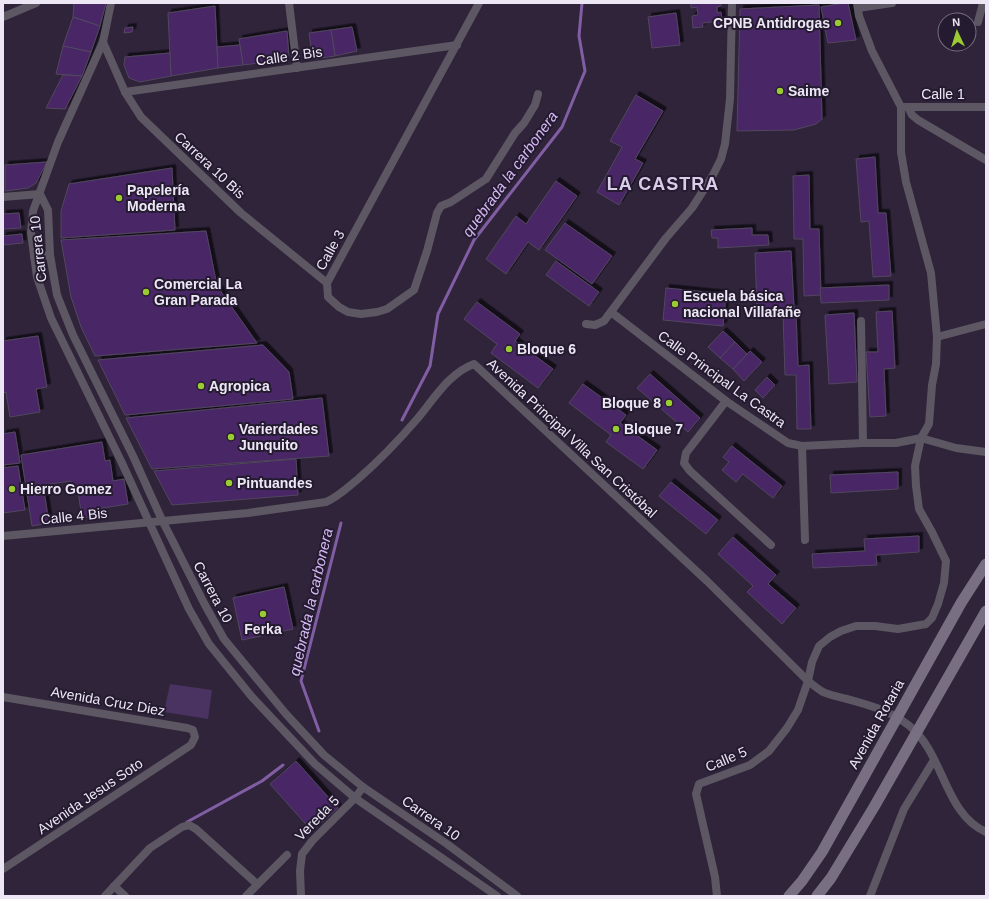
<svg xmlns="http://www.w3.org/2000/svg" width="989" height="899" font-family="Arial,sans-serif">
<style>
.green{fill:#4a3261}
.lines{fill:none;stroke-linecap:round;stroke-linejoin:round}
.stream{stroke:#815ea4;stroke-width:3}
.building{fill:#482566;stroke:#52475f;filter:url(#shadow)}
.street{stroke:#5c5762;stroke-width:8}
.secondary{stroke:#787082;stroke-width:11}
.poi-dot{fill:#9bcb33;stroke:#251b30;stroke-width:1.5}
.labels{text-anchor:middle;stroke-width:4;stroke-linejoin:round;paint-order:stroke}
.poi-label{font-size:14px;font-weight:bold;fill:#ede7f5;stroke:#251b30;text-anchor:start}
.street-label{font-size:14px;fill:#ede7f5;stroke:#251b30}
.water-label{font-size:15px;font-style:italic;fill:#d5b9f4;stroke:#251b30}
.district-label{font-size:18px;font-weight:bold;letter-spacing:1px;fill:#dacdea;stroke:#251b30}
</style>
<defs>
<filter id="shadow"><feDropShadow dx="3.5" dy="-3.5" stdDeviation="0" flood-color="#0009"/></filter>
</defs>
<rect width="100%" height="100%" fill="#2f243a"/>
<!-- green -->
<polygon class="green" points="170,684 212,690 208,719 164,712"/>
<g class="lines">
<!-- stream -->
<g class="stream">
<polyline points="402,420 430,366 438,314 474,240 562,127 585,71 579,36 582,3"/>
<polyline points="319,731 301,681 341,523"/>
<polyline points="187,822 262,781 283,765"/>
</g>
</g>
<!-- building -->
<g class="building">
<polygon points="74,3 106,3 100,26 73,17"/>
<polygon points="691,3 721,3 721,6 717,7 717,13 721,12 723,25 713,26 712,22 702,23 703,27 693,28 692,16 698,15 697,7 691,8"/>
<polygon points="844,3 848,3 856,40 828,43 821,7"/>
<polygon points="819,5 822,119 816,124 794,130 737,131 740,9"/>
<polygon points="215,6 218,68 171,76 168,13"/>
<polygon points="676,13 680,45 652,48 648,17"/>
<polygon points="73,17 100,26 91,52 63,46"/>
<polygon points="133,27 132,32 124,33 125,28"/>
<polygon points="352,27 357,51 335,56 331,30"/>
<polygon points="331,30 335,56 314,59 312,55 309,33"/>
<polygon points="287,31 289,56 283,60 243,65 239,39"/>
<polygon points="240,45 243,65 218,68 217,47"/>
<polygon points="63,46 91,52 82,76 56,74"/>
<polygon points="170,53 171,76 140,82 129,78 124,65 125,57"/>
<polygon points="63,75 82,76 65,109 46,108"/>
<polygon points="636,95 663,111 635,159 643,163 619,205 597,192 622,147 610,141"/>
<polygon points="875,157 878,213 886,213 891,276 873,277 869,221 861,222 856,159"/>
<polygon points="47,162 36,183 28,188 5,191 5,165"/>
<polygon points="172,168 175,230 61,238 61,211 69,184"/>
<polygon points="809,175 810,229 819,229 821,295 804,296 803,239 794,239 793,176"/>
<polygon points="556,181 577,196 539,250 528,242 506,274 486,259 516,216 526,224"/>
<polygon points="19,213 21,228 3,229 3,214"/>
<polygon points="565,223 612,256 592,284 545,250"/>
<polygon points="752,228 752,235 768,235 769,245 718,248 718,238 712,238 711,230"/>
<polygon points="206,231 217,286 257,343 95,356 81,327 71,297 61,240"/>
<polygon points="22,234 23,243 3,245 3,236"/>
<polygon points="791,251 794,308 757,309 755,253"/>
<polygon points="556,261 599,292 589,306 546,275"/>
<polygon points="889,285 889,300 821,303 820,288"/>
<polygon points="666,288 726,294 723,326 663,320"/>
<polygon points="477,302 520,334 515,341 553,369 538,388 491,353 497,344 464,319"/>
<polygon points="892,311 895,368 884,369 886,416 870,417 866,352 878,352 876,312"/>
<polygon points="796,313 798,366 809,365 811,429 797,429 796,375 785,375 783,314"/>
<polygon points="854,313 857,382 829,384 825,315"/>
<polygon points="723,331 735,342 720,358 708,347"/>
<polygon points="38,336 47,387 36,389 40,412 10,417 6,392 3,393 3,341"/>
<polygon points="735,342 747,354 733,369 720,358"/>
<polygon points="263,345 289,372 293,399 125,415 98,360"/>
<polygon points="750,351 762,362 744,381 733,369"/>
<polygon points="650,374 700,418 688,432 637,388"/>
<polygon points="767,377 775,385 763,398 755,390"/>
<polygon points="583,384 626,415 620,423 657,450 643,469 606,442 611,435 569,403"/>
<polygon points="322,398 329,456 152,469 126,418"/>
<polygon points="15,432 20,463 3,465 3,434"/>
<polygon points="102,442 105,461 110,460 113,481 124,479 128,504 96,509 97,516 82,518 78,491 73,492 71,481 43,485 49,523 32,526 21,455"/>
<polygon points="732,446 782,486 773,498 743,474 736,482 722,470 729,462 723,457"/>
<polygon points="296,459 298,495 172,505 154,471"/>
<polygon points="18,466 25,510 3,513 3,468"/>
<polygon points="898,472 898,489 831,493 830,475"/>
<polygon points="671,482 718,520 706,534 659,496"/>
<polygon points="919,536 919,552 876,555 877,565 813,568 812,554 865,551 864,539"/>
<polygon points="733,537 776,575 768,584 796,608 782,624 747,592 753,586 718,554"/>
<polygon points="284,587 293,629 242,640 233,598"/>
<polygon points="296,761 338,808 312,831 270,784"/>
</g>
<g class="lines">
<!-- street -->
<g class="street">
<polyline points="111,3 103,42 58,142 33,211 31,233 37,277 51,318 121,461 189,609 209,644 252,697 315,764 355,798 497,896"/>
<polyline points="289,3 297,68"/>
<polyline points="479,3 327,283 328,297 339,307 348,312 361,314 377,312 387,309 414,290 427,251 437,213 441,206 451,202 486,179 515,133 524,123 535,105 538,94"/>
<polyline points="858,8 892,3"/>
<polyline points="3,17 36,3"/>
<polyline points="978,22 983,3"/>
<polyline points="103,42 125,92 141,117 241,213 327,283"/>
<polyline points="125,92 457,45"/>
<polyline points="904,107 986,107"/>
<polyline points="908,107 912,115 918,120 986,160"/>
<polyline points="40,194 48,210 50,255 57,295 73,335 133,456 162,520 205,605 224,639 286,714 324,755 363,787 447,844 517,896"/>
<polyline points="3,197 40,194"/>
<polyline points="34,257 50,255"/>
<polyline points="611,312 726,401 788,443 802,446 863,443 896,443 921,438 956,448 986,452"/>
<polyline points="861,321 863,443"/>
<polyline points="586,324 595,325 604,321 666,238 692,208 712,177 721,159 725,144 730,99 732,3"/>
<polyline points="937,337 986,324"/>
<polyline points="726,401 686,453 684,463 690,471 771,545"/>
<polyline points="802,446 805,540"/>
<path d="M 3,536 L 248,513 L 326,502 C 338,497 347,488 358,479 C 379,461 399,440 418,418 C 434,399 449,373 474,364 L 707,581 L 808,681 C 813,685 818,689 823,692 C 829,695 837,696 843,698 C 869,705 897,712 916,732 C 944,761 947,815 986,832"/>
<polyline points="3,697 187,728 193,730 195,737 191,745 3,869"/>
<polyline points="114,886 125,896"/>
<polyline points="105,896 150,848 182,827 189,825 196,829 257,884"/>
<polyline points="246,896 287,855"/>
<polyline points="301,896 300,871 302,854 312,841 355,798 363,787"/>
<polyline points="717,896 715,877 696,794 699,784 750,765 769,751 787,728 798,710 808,681 812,662 819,646 830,637 841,631 856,626 875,626 898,629 926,624 932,618 938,604 944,583 946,561 932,532 919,509 916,486 915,466 921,438 929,424 932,385 936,364 937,337 931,273 906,182 901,152 901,107 872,51 859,16 857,3"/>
<polyline points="870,896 904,809 934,760"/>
</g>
<!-- secondary -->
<g class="secondary">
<polyline points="789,896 802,881 822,852 961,603 986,564"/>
<polyline points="817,896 831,878 874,807 986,611"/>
</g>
</g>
<!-- markers -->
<g class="poi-dot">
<circle cx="838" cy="23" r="4"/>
<circle cx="780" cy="91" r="4"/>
<circle cx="119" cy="198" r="4"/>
<circle cx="146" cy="292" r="4"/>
<circle cx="675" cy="304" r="4"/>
<circle cx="509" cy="349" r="4"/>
<circle cx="201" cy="386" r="4"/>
<circle cx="669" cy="403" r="4"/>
<circle cx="616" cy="429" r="4"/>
<circle cx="231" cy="437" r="4"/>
<circle cx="229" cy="483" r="4"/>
<circle cx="12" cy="489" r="4"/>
<circle cx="263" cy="614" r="4"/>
</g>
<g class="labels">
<!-- poi labels -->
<g class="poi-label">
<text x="830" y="28" text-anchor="end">CPNB Antidrogas</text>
<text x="788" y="96">Saime</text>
<text x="127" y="195">Papelería<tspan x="127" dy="16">Moderna</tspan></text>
<text x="154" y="289">Comercial La<tspan x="154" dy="16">Gran Parada</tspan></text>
<text x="683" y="301">Escuela básica<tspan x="683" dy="16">nacional Villafañe</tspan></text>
<text x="517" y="354">Bloque 6</text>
<text x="209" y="391">Agropica</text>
<text x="661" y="408" text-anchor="end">Bloque 8</text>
<text x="239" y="434">Varierdades<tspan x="239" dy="16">Junquito</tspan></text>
<text x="624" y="434">Bloque 7</text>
<text x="237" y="488">Pintuandes</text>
<text x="20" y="494">Hierro Gomez</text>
<text x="263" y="634" text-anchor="middle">Ferka</text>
</g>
<!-- street labels -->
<g class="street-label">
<text transform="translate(289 56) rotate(-8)" y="5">Calle 2 Bis</text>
<text x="943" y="99">Calle 1</text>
<text transform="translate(210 165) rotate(43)" y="5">Carrera 10 Bis</text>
<text transform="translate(38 249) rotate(-96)" y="5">Carrera 10</text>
<text transform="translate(330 250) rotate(-61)" y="5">Calle 3</text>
<text transform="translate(722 379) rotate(36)" y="5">Calle Principal La Castra</text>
<text transform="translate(572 438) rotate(43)" y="5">Avenida Principal Villa San Cristóbal</text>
<text transform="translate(74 516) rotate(-6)" y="5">Calle 4 Bis</text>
<text transform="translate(213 592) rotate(62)" y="5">Carrera 10</text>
<text transform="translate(108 701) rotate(10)" y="5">Avenida Cruz Diez</text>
<text transform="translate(876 724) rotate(-61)" y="5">Avenida Rotaria</text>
<text transform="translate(726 759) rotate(-23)" y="5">Calle 5</text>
<text transform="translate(90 796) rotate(-34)" y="5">Avenida Jesus Soto</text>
<text transform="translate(317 818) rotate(-46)" y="5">Vereda 5</text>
<text transform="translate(431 818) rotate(35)" y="5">Carrera 10</text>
</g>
<!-- water labels -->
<g class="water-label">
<text transform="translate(510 174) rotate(-54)" y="5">quebrada la carbonera</text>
<text transform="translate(311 602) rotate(-77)" y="5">quebrada la carbonera</text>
</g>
<!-- district labels -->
<g class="district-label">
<text x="663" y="190">LA CASTRA</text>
</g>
</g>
<!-- border -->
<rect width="989" height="899" fill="none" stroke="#ede7f5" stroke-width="8"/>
<!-- north arrow -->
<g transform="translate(957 32) rotate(356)"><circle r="19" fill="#251b30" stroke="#756d7f"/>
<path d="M0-3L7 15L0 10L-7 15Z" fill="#9bcb33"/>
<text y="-6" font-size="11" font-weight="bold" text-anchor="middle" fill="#ede7f5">N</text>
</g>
</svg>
